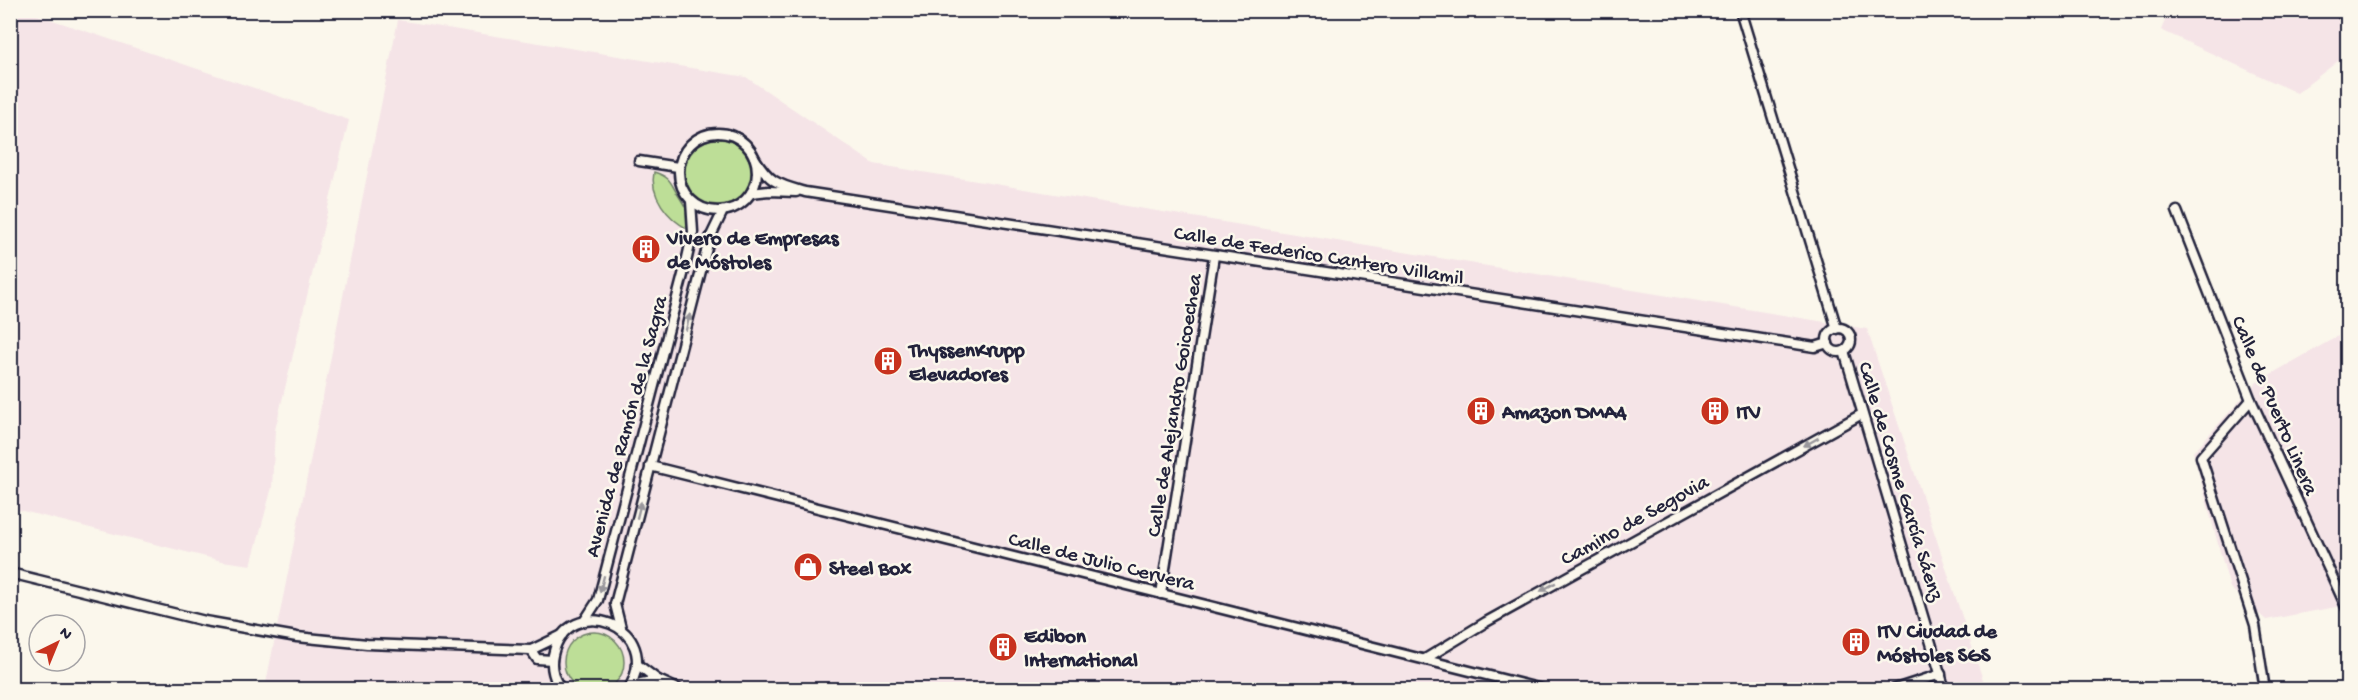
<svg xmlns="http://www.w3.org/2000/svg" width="2358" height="700" font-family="'Gochi Hand',sans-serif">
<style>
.built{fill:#f5e4e7}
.green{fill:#bdde97;stroke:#708069;stroke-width:1.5}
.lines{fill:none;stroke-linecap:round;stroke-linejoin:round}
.street-casing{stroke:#22223b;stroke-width:13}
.street{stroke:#fbf7ec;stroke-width:8}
.oneway{fill:#99979c}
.labels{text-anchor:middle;stroke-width:5;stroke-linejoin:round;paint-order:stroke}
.poi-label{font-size:21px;font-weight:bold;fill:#22223b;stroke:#fbf7ec;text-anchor:start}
.street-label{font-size:21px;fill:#22223b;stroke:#fbf7ec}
</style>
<rect width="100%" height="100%" fill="#fbf7ec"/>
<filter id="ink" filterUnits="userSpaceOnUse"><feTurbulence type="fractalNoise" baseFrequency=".0167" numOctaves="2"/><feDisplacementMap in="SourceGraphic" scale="12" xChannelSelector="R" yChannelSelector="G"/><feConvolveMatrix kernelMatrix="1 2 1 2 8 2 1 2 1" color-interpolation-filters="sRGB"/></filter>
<g filter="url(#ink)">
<!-- built -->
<g class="built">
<polygon points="10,11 26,11 349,120 275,430 272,487 251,565 222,561 11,508"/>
<polygon points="2169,11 2347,11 2347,54 2297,93 2161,30"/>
<polygon points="398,20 746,77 874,164 1867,329 1986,689 316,690 266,683"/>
<polygon points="2347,331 2347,605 2266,620 2230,588 2193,452 2257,382"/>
</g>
<!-- green -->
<g class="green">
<circle cx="718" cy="172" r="33"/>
<path d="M 654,172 C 673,178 670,184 680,198 C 687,209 691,215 688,229 C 668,219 649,195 654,172 Z"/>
<circle cx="594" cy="662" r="30"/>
</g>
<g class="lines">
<!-- street casing -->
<g class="street-casing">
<g id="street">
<polyline points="1740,10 1837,329"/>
<polyline points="2338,10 2348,20"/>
<circle cx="718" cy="172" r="39"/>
<path d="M 754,157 C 770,183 777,184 805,192 L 1815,347 L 1828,343"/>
<polyline points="639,161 678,167"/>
<polyline points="751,193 769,191 796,192"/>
<polyline points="2177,211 2251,400 2348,611"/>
<circle cx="1839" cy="340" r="12"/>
<polyline points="1844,351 1945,690"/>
<polyline points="2251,400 2201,457 2255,625 2265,690"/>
<polyline points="650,466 1546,690"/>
<polyline points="10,573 205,621 297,637 367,644 531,650 562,635"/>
<polyline points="1161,594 1214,256"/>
<polyline points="585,620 598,600 684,271 693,232 691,201"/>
<polyline points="621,628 615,604 709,240 723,211"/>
<polyline points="531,650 537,659 552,660"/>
<polyline points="1425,659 1486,622 1862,414"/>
<polyline points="638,665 658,680 680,690"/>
<polyline points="630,689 641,683 658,680"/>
<path d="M 562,690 C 554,681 550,667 553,655 C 567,590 667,625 628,690"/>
<polyline points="1892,690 1941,674"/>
</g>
</g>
<!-- street -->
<use href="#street" class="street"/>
</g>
<!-- one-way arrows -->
<defs><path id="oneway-solid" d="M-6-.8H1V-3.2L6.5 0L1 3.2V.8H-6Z" transform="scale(1.5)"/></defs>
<g class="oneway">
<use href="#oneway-solid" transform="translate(688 322) rotate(-76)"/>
<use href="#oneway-solid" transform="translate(1811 442) rotate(151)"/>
<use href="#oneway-solid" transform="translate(639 510) rotate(-76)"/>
<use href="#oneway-solid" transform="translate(602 584) rotate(104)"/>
<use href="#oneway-solid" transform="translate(1548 587) rotate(151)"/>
</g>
</g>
<!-- icons -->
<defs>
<g id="building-disc" transform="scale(1.5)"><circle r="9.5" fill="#c8321e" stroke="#fbf7ec"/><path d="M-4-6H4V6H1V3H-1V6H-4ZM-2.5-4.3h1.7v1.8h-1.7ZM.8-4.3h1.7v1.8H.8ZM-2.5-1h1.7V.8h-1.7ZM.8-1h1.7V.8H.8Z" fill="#fff"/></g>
<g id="shop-disc" transform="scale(1.5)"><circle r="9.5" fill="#c8321e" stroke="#fbf7ec"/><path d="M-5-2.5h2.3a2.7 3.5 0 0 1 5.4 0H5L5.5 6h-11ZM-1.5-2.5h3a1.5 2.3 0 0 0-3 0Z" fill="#fff"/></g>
</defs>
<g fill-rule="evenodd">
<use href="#building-disc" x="646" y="249"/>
<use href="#building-disc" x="888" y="361"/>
<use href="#building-disc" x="1481" y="411"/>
<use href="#building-disc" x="1715" y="411"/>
<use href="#shop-disc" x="808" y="567"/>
<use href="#building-disc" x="1856" y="642"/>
<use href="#building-disc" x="1003" y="647"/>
</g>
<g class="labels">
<!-- poi labels -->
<g class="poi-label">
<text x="667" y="244">Vivero de Empresas<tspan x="667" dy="24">de Móstoles</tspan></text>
<text x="909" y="356">ThyssenKrupp<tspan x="909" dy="24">Elevadores</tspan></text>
<text x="1502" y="418">Amazon DMA4</text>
<text x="1736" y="418">ITV</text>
<text x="829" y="574">Steel Box</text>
<text x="1877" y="637">ITV Ciudad de<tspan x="1877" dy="24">Móstoles SGS</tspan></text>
<text x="1024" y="642">Edibon<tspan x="1024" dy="24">International</tspan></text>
</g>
<!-- street labels -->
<g class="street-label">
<text transform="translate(1319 254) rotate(9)" y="7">Calle de Federico Cantero Villamil</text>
<text transform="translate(1173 405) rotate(-81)" y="7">Calle de Alejandro Goicoechea</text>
<text transform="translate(2276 405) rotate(67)" y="7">Calle de Puerto Linera</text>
<text transform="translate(625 426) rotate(-75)" y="7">Avenida de Ramón de la Sagra</text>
<text transform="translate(1902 481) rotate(73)" y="7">Calle de Cosme García Sáenz</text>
<text transform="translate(1634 519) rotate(-29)" y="7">Camino de Segovia</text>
<text transform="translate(1102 560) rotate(14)" y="7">Calle de Julio Cervera</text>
</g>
</g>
<!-- margin -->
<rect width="2358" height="700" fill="none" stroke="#fbf7ec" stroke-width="36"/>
<rect x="18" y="18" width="2322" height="664" fill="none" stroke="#22223b" stroke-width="2" filter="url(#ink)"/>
<!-- north arrow -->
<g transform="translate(57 643) rotate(43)"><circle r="28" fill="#fbf7ec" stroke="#a4a2a5" stroke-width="1.5"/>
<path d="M0-4.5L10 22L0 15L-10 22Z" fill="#c8321e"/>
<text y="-9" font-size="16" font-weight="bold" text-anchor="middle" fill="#22223b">N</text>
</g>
</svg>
